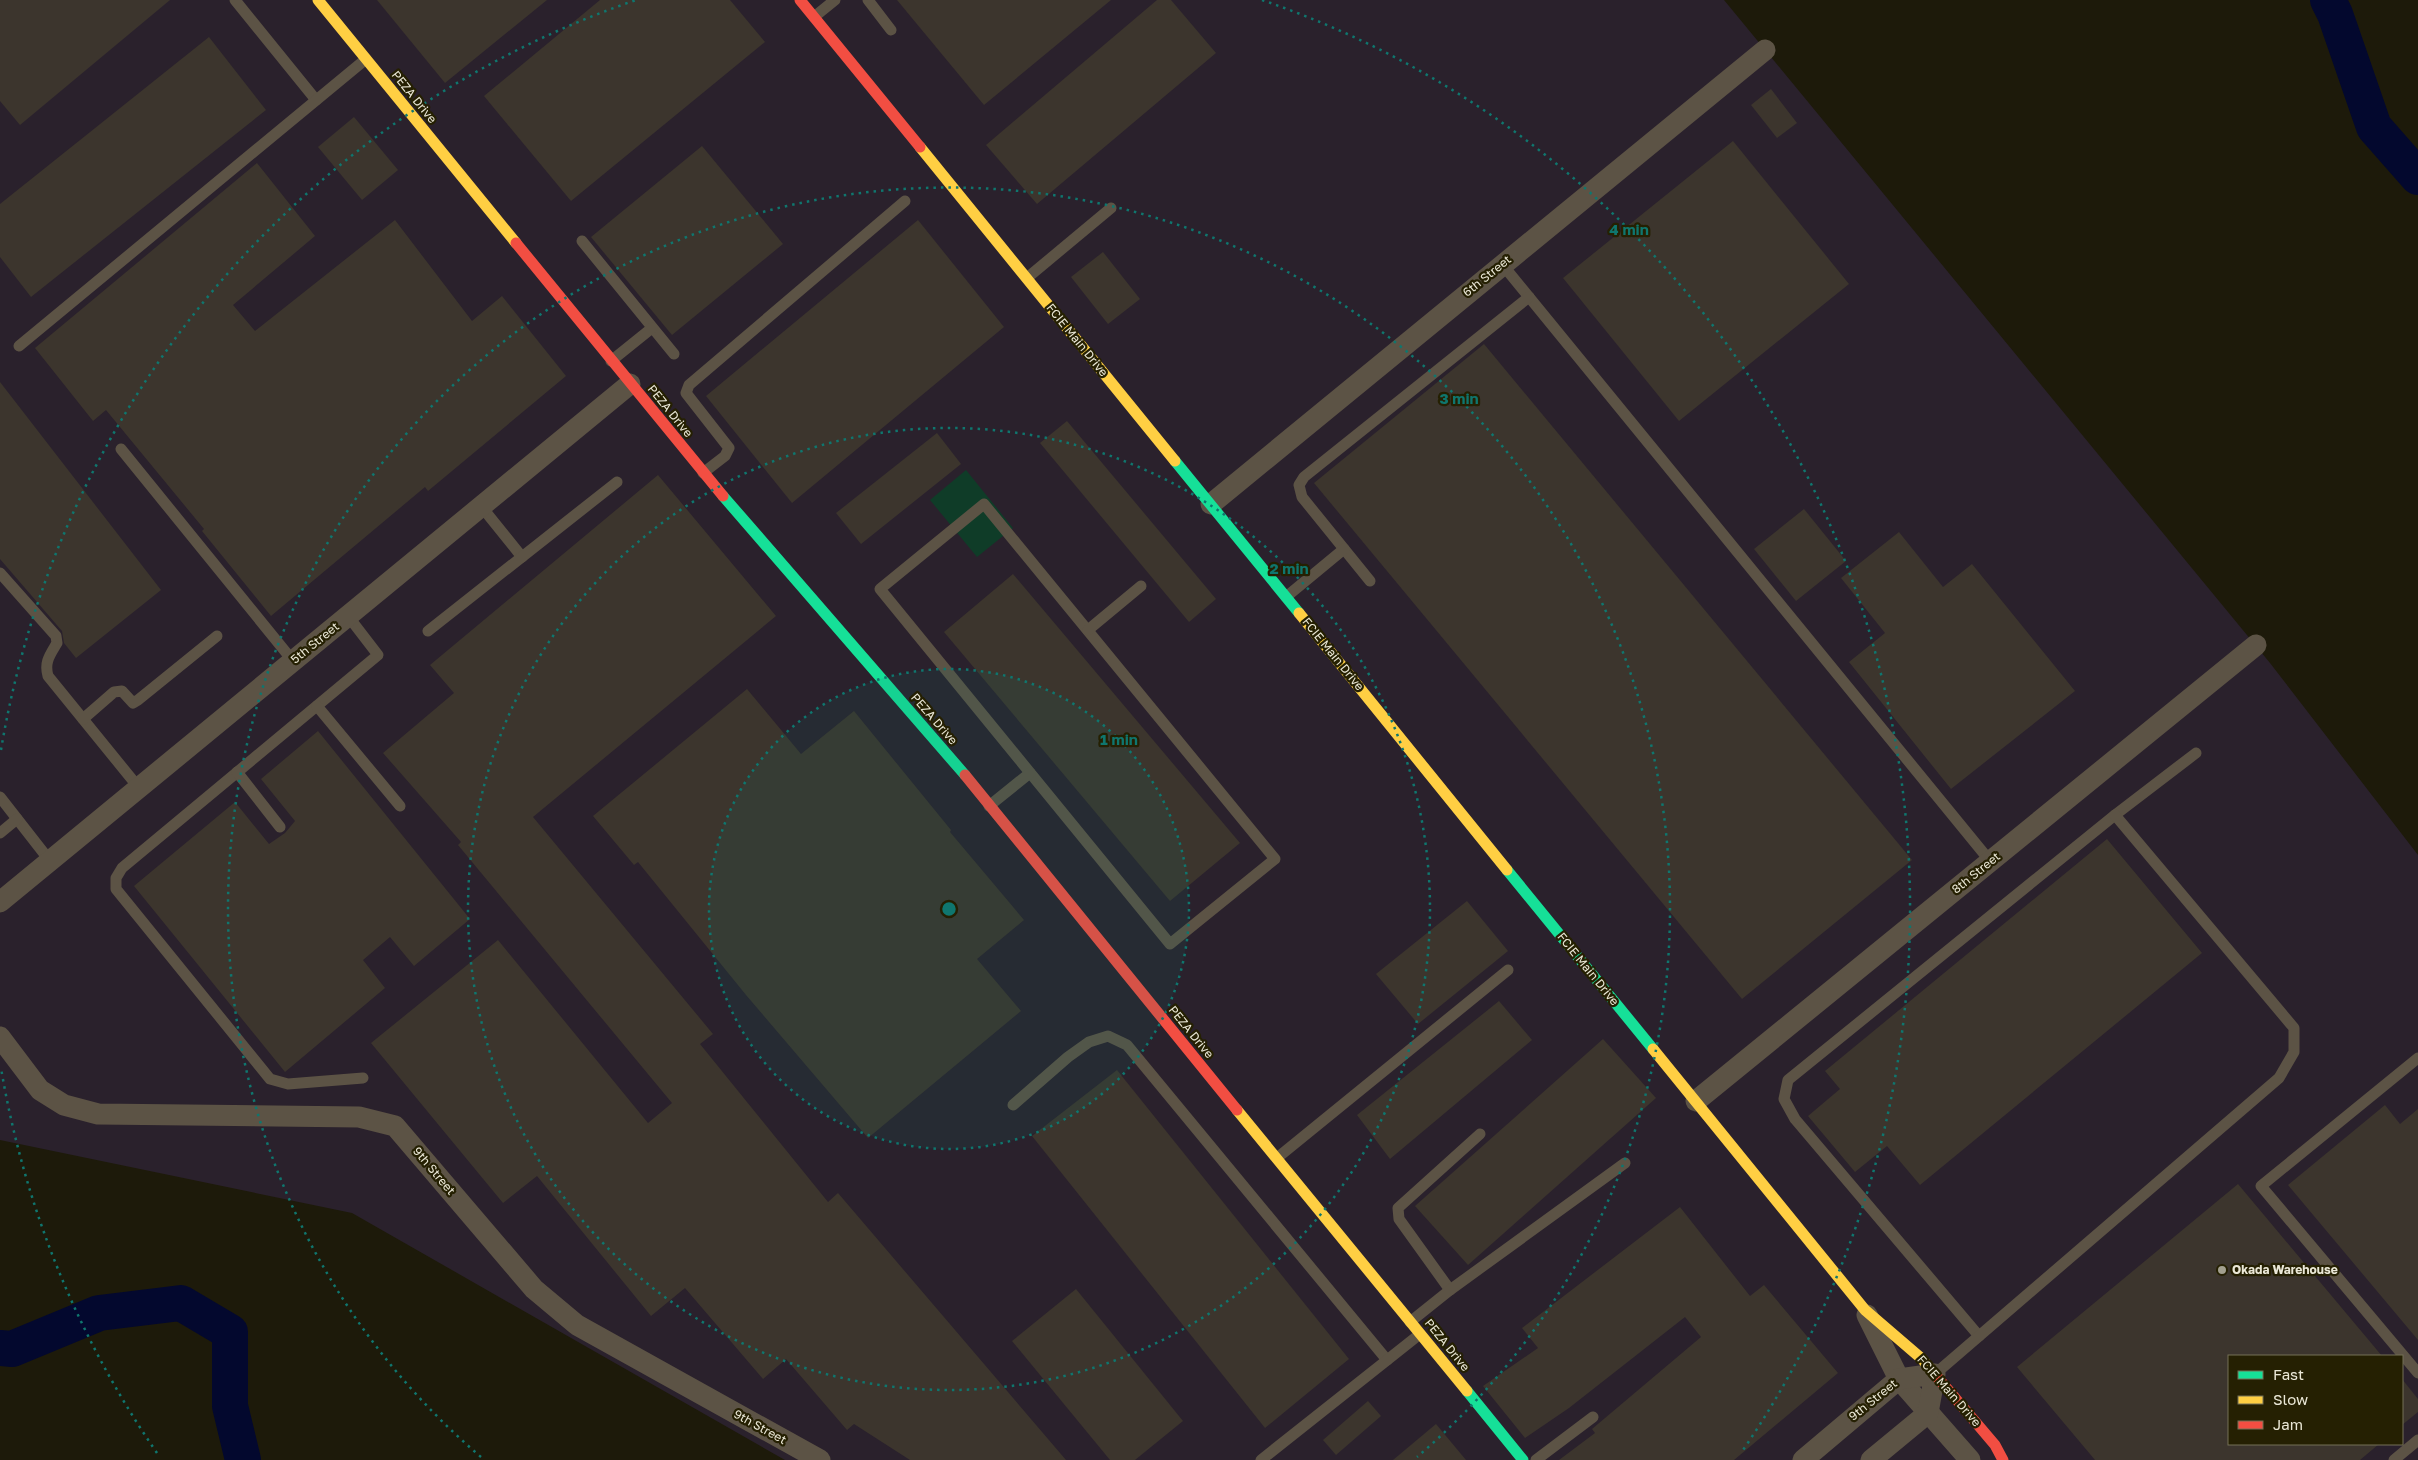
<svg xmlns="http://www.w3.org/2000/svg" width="2418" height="1460" font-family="'Golos Text',sans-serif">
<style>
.industrial{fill:#2a212c;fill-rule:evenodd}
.green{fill:#0f3c28}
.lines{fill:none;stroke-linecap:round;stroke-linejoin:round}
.river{stroke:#03082e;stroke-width:36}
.building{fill:#3c352d}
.lane{stroke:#5c5345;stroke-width:11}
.street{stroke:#5c5345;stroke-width:21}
.fast{stroke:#16e098;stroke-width:11}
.slow{stroke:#ffcf43;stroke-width:11}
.jam{stroke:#f24e42;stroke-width:11}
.ring{fill:none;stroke:#0f766e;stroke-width:2.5;stroke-dasharray:2.5 5}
.poi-dot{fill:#a3a08f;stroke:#252002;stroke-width:2}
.labels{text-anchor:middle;stroke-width:4.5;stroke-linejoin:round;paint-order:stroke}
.street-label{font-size:12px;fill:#ebe8d7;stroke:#252002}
.poi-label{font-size:12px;font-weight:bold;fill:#ebe8d7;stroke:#252002;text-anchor:start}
.centre{fill:#0f766e;stroke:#252002;stroke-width:2.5}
.ring-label{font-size:15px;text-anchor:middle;font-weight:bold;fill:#0f766e;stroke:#252002;stroke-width:4.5;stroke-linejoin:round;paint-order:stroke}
</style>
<rect width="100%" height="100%" fill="#1d1a0a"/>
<!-- industrial -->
<path class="industrial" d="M 0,0 L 1724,0 L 2270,663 L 2418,855 L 2418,1460 L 785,1460 L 352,1213 L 0,1140 ZM 2229,1356 L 2402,1356 L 2402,1444 L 2229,1444 Z"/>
<!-- green -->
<polygon class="green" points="966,470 1013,528 977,557 930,500"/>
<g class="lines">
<!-- river -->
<g class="river">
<polyline points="2328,0 2335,14 2374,127 2418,177"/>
<polyline points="0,1348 12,1349 99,1313 181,1303 230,1332 230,1406 243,1460"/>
</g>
</g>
<!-- building -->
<g class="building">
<polygon points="0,0 170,0 20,125 0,101"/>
<polygon points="377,0 547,0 445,83"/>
<polygon points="600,0 730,0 765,42 571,201 484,96"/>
<polygon points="897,0 1111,0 984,105"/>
<polygon points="1157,0 1171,0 1216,53 1037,204 986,145"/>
<polygon points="209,37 266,110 31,297 0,257 0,204"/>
<polygon points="1771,89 1797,123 1777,138 1751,105"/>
<polygon points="354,117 398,170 362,200 318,147"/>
<polygon points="1733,141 1849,284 1679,421 1563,278"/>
<polygon points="702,146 783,244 672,335 591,237"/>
<polygon points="257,163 315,236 233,305 255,331 395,220 472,321 502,296 566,376 428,491 425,487 271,616 202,531 204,529 106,410 93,421 35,348"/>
<polygon points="918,220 1004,327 792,503 706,396"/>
<polygon points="1103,252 1140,299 1108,324 1071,277"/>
<polygon points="1484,344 1912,860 1742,999 1314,483"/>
<polygon points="0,382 161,590 76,658 64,643 62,631 0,559"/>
<polygon points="1067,421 1216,599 1189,622 1040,443"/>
<polygon points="937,433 961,464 861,544 836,513"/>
<polygon points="658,475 776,616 533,817 713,1034 700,1044 828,1202 838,1193 1066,1460 910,1460 854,1424 847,1430 786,1359 763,1379 685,1288 651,1316 537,1176 503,1203 371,1043 498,940 648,1123 672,1103 458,845 461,842 383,753 454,693 430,665"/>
<polygon points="1804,509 1846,561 1796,601 1754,549"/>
<polygon points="1899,532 1943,587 1972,564 2075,691 1951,789 1849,662 1885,633 1841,578"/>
<polygon points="1013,574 1240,843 1170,901 944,632"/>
<polygon points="747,689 801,754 854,711 951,830 950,832 1024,920 977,959 1021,1011 868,1138 746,995 638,862 634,865 593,816"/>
<polygon points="318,731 470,919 414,966 390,937 363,960 385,988 285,1072 134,886 235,802 269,844 285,833 295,821 261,779"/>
<polygon points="2107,839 2202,953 1920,1185 1887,1146 1855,1172 1808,1116 1840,1089 1825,1071"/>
<polygon points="1467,901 1508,951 1418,1024 1376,974"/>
<polygon points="1499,1001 1532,1040 1390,1159 1357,1115"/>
<polygon points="1603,1039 1656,1098 1468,1265 1415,1206"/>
<polygon points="1117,1070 1349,1359 1265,1428 1032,1136"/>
<polygon points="2385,1105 2400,1124 2418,1109 2418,1340 2288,1185"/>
<polygon points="2238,1184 2382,1356 2229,1356 2229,1444 2379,1444 2360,1460 2095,1460 2017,1367"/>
<polygon points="1680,1207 1750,1296 1764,1285 1838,1373 1734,1460 1559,1460 1595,1433 1592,1429 1701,1337 1685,1317 1569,1408 1525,1438 1483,1386 1538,1348 1522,1328"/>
<polygon points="1076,1289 1183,1421 1135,1460 1110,1460 1012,1341"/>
<polygon points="2402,1379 2418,1399 2418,1412 2402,1425"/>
<polygon points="1368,1401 1381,1416 1336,1455 1323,1440"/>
<polygon points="1436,1424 1466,1460 1393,1460"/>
</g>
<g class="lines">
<!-- lane -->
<g class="lane">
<polyline points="235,0 316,100"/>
<polyline points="868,0 891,30"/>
<polyline points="814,17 835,0"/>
<polyline points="582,241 674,354"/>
<polyline points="1502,264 1990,861"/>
<polyline points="1027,278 1111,208"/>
<polyline points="19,346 366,59"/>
<polyline points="611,361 652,328"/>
<polyline points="121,449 293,661"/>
<polyline points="703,473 725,456 729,448 686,393 689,385 905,201"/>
<polygon points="984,504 1275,859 1170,944 880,589"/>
<polyline points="481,506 522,557"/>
<path d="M 0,573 L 56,636 L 57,643 C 50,655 44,662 48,676 L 139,788"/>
<polyline points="1370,581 1302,497 1299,485 1304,477 1529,297"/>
<polyline points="1286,597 1344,549"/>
<polyline points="348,616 378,655 122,868 116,878 116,889 270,1079 288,1084 363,1078"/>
<polyline points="1088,630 1141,586"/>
<polyline points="428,631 617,482"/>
<polyline points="317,706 400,806"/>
<polyline points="83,719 114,692 122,691 133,703 138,700 217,636"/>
<polyline points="237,772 280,827"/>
<polyline points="0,797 50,861"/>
<polyline points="989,806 1030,773"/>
<polyline points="0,833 17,819"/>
<polyline points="2418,1058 2261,1186 2418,1373"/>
<polyline points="1013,1105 1068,1057 1089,1042 1108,1036 1127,1045 1387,1360"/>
<polyline points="1277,1158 1508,970"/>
<polyline points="1450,1290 1399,1219 1398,1208 1480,1134"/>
<polyline points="1410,1322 1450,1290 1625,1163"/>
<polyline points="1979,1336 1795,1119 1784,1099 1788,1080 2115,815 2196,753"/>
<polyline points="1935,1374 2279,1078 2294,1052 2294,1028 2115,815"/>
<polyline points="1261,1460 1420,1334"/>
<polyline points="1536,1460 1593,1417"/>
<polyline points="2394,1460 2418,1440"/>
</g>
<!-- street -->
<g class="street">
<polyline points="1211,504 1765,50"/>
<polyline points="0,902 630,384"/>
<polyline points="0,1037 40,1090 64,1105 98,1114 359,1117 395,1126 534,1289 577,1325 820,1460"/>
<polyline points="1696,1101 2256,645"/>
<polyline points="1867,1315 1899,1379 1970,1460"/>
<polyline points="1803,1460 1899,1379 1935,1374 1928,1413 1871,1460"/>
</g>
<!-- fast -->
<g class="fast">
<polyline points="1175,461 1299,613"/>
<polyline points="723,496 965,775"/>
<polyline points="1507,870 1653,1049"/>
<polyline points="1467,1391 1523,1460"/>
</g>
<!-- slow -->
<g class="slow">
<polyline points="318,0 516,243"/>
<polyline points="920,147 1175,461"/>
<polyline points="1299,613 1507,870"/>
<polyline points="1653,1049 1865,1310 1922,1359 1933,1372"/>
<polyline points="1237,1110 1467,1391"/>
</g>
<!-- jam -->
<g class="jam">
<polyline points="800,0 920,147"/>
<polyline points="516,243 723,496"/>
<polyline points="965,775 1237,1110"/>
<polyline points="1933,1372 1995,1445 2003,1460"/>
</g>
</g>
<!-- distance rings -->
<circle cx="949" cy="909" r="240" fill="#0f766e" fill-opacity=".12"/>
<g class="ring">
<circle cx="949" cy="909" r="240"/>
<circle cx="949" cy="909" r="481"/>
<path d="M481 1457A721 721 0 1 1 1417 1457"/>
<path d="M157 1453A961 961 0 0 1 1 1068M1 750A961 961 0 0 1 636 0M1262 0A961 961 0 0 1 1741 1453"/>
</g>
<!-- markers -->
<circle class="poi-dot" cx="2222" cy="1270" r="5"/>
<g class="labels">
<!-- street labels -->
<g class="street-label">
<text transform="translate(414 97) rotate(51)" y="4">PEZA Drive</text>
<text transform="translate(1487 276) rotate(-39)" y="4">6th Street</text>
<text transform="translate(1077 340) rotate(51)" y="4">FCIE Main Drive</text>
<text transform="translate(670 411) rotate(51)" y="4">PEZA Drive</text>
<text transform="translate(315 643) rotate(-39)" y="4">5th Street</text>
<text transform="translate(1333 654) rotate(51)" y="4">FCIE Main Drive</text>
<text transform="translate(934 719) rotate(49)" y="4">PEZA Drive</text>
<text transform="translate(1976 873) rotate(-39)" y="4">8th Street</text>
<text transform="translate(1588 969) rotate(51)" y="4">FCIE Main Drive</text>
<text transform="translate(1191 1032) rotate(51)" y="4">PEZA Drive</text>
<text transform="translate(434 1171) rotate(50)" y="4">9th Street</text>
<text transform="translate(1447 1345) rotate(51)" y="4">PEZA Drive</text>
<text transform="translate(1949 1391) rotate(49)" y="4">FCIE Main Drive</text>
<text transform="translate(1873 1400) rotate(-39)" y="4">9th Street</text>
<text transform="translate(760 1427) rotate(29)" y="4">9th Street</text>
</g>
<!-- poi labels -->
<g class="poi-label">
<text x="2232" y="1274">Okada Warehouse</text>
</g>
</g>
<circle cx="949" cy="909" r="8" class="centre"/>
<g class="ring-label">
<text x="1629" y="235">4 min</text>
<text x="1459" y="404">3 min</text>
<text x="1289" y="574">2 min</text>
<text x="1119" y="745">1 min</text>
</g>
<!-- legend -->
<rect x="2228" y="1355" width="175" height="90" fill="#252002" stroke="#747057"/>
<rect x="2238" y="1371" width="25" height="8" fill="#16e098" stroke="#747057"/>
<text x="2273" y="1380" font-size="15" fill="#ebe8d7">Fast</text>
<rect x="2238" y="1396" width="25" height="8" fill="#ffcf43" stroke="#747057"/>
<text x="2273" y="1405" font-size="15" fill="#ebe8d7">Slow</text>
<rect x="2238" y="1421" width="25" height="8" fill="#f24e42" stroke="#747057"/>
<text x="2273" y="1430" font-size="15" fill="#ebe8d7">Jam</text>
</svg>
